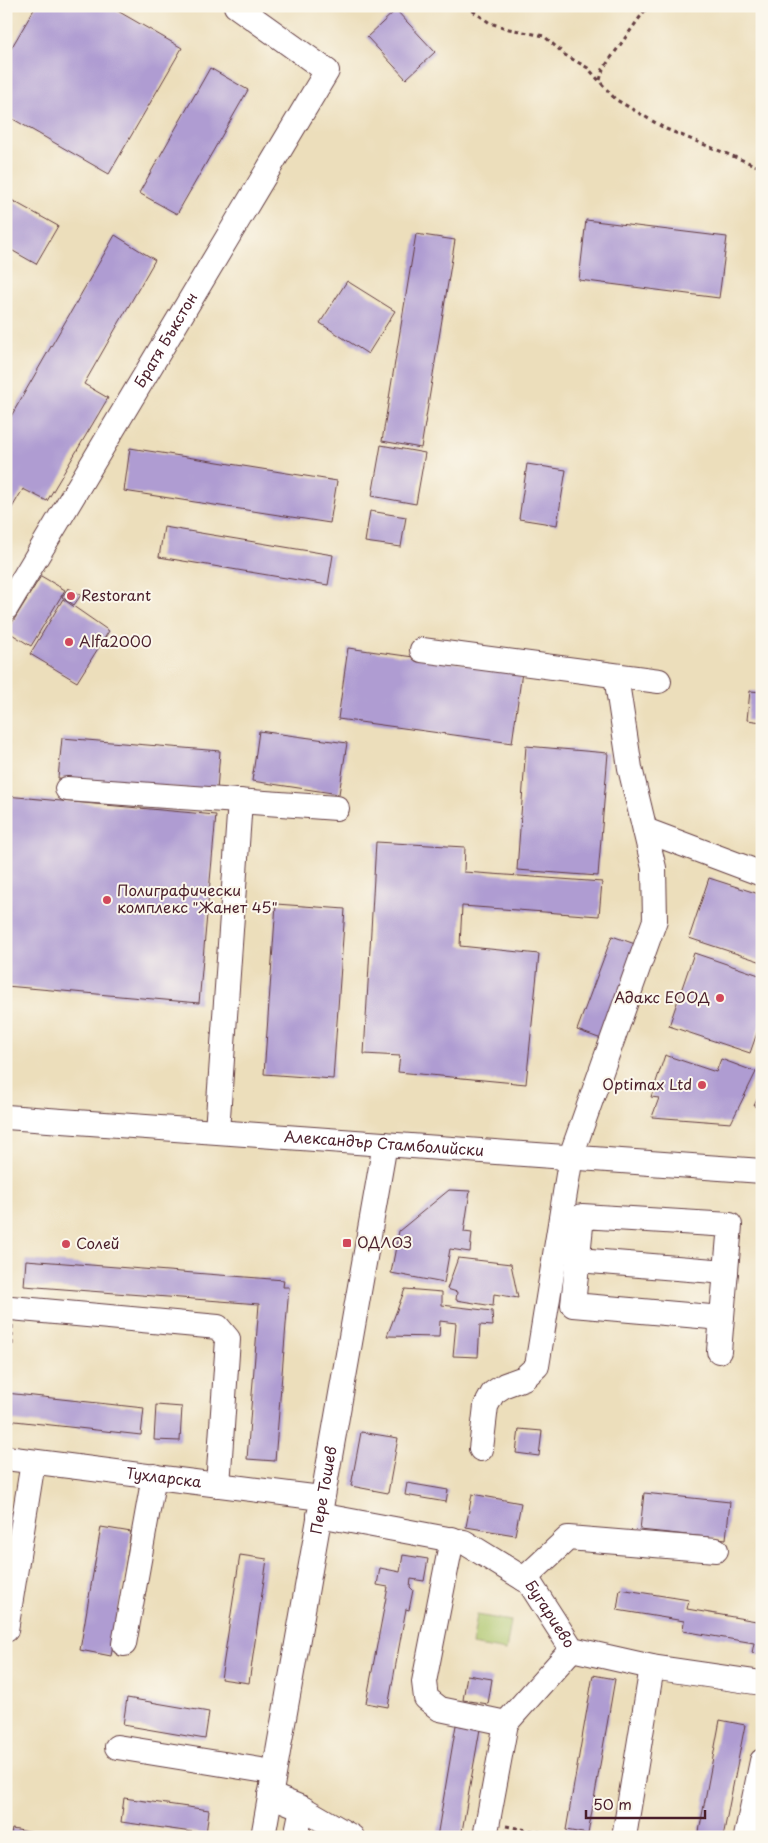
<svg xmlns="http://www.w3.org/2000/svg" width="768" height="1843" font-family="'Playpen Sans',sans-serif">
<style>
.green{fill:#acc56a;stroke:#7b724a}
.building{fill:#af9cd2}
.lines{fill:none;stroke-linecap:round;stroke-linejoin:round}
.minor-casing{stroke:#623c41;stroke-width:26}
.path{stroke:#623c41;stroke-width:3;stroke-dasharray:4 4;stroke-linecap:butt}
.minor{stroke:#fff;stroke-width:24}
.poi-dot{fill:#d1495b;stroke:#fbf7ec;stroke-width:2}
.labels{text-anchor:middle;stroke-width:4;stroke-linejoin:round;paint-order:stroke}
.street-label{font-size:15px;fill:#4a1f2b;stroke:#fbf7ec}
.poi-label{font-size:15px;fill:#4a1f2b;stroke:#fbf7ec;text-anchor:start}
</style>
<rect width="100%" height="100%" fill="#fbf7ec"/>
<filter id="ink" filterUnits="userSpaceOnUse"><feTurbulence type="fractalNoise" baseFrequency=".02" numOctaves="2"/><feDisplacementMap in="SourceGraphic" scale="10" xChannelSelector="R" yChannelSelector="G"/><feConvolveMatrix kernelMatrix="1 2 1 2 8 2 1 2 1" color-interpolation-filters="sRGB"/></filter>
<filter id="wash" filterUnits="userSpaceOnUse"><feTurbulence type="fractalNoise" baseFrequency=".0096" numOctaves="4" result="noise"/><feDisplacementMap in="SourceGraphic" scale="20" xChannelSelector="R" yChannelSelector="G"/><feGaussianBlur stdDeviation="1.12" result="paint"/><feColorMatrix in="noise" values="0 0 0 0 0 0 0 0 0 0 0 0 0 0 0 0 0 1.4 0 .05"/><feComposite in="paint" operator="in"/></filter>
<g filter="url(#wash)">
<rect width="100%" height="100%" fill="#ecdebb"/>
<!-- green -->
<polygon class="green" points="477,1615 511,1621 506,1651 472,1645"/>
<g id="blocks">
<!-- building -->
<g class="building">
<polygon points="36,6 109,6 182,48 109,174 6,115 6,57"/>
<polygon points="396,10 435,52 406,79 367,37"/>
<polygon points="210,68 248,90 177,214 139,193"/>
<polygon points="6,197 58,226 36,264 6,247"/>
<polygon points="586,220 727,237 719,298 579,280"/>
<polygon points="416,234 455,240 421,448 382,441"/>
<polygon points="115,235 155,260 84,384 108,398 47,501 23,489 6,518 6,425"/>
<polygon points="347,281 395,311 368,354 320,323"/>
<polygon points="381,445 425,453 416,504 372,496"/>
<polygon points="130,448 337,481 330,523 124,491"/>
<polygon points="527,464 566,470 557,525 519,519"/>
<polygon points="370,511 406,517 401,547 365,542"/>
<polygon points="164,527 333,555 328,585 159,557"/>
<polygon points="41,576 65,590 31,646 7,631"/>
<polygon points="68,588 81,595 74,605 62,597"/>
<polygon points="63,599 109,631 77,682 30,654"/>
<polygon points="348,648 522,672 512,743 338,719"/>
<polygon points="750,691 762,692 762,722 747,720"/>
<polygon points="259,731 347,743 339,794 252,781"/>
<polygon points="62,738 220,751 217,791 58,778"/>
<polygon points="526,746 608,753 598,876 517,870"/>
<polygon points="6,796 216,815 199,1003 6,986"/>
<polygon points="376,842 465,847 464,872 602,882 599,916 462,906 460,946 539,954 526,1084 398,1072 400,1056 364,1054"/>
<polygon points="709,878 762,895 762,962 689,938"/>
<polygon points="276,904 345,909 333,1079 264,1074"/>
<polygon points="612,936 638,945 604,1040 577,1030"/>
<polygon points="694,953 762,976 762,1019 750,1053 669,1026"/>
<polygon points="665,1055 716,1072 721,1059 756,1072 731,1123 652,1117 659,1098 651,1097"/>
<polygon points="762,1088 762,1110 754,1106"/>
<polygon points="449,1190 470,1191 464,1232 472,1233 470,1252 450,1249 444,1283 391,1273 399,1231"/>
<polygon points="458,1258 511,1264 518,1298 494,1294 493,1306 456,1300 457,1292 447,1289"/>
<polygon points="26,1260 284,1280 283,1287 289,1287 275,1461 247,1459 259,1304 24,1286"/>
<polygon points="405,1289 442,1292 442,1305 492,1311 493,1326 480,1325 478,1357 453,1356 456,1323 440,1321 439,1337 387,1336"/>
<polygon points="6,1393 144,1408 141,1435 6,1420"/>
<polygon points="156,1405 182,1407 180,1441 154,1440"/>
<polygon points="519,1429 542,1431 539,1456 516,1453"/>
<polygon points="361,1432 398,1438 388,1493 351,1486"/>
<polygon points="407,1483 448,1490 446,1502 405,1495"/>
<polygon points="644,1493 730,1502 726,1539 640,1530"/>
<polygon points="472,1494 521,1503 515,1535 466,1527"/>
<polygon points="6,1512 19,1514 6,1589"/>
<polygon points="101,1527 131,1532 111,1656 80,1650"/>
<polygon points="240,1555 267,1559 249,1683 221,1679"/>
<polygon points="403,1555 428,1559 424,1581 411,1579 410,1587 413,1590 409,1610 406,1609 388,1707 366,1703 388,1587 377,1585 380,1568 400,1572"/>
<polygon points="620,1589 689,1600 687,1609 762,1622 762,1655 752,1653 754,1643 683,1631 684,1621 617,1610"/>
<polygon points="467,1675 492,1679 488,1704 463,1700"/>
<polygon points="593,1675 615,1679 588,1834 566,1830"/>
<polygon points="127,1698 209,1712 205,1739 123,1725"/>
<polygon points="720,1720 745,1725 723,1837 698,1837"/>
<polygon points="456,1725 480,1729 461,1837 437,1837"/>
<polygon points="124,1798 209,1810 206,1834 121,1822"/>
<polygon points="12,1829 52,1836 51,1837 10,1837"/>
</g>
</g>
</g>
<g filter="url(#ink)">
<use href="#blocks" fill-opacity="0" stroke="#623c41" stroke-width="1"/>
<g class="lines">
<!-- minor casing -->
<g class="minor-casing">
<g id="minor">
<path id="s1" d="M 6,608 L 327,71 L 236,6"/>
<polyline points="422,650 659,681"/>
<polyline points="67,789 337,808"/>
<polyline points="645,830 762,874"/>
<path id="s2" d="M 6,1117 L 762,1171"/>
<polyline points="217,1131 240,801"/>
<polyline points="578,1260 726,1272"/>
<polyline points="11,1308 218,1327 228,1339 218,1485"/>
<polyline points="719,1351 730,1225 582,1216 573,1305 722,1318"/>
<polyline points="481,1449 486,1406 493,1393 505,1385 524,1378 537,1366 571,1156 655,920 654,868 630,768 616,676"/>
<path id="s3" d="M 6,1458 L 321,1498"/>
<path id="s4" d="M 319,1515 L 464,1542 L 529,1582 L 572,1649 L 652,1667 L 762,1683"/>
<polyline points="452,1539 424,1682 426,1698 440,1709 506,1723"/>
<polyline points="524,1579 568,1538 716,1550"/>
<polyline points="6,1630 33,1462"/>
<polyline points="124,1644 154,1476"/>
<polyline points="117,1747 273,1772"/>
<polyline points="270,1795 302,1808 296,1837"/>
<polyline points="302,1808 352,1837"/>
<path id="s5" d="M 263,1837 L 385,1144"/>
<polyline points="485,1837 506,1723 572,1649"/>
<polyline points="624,1837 652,1667"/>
<polyline points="746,1837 762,1761"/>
</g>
</g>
<!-- path -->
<g class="path">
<polyline points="466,6 490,23 509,29 544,36 565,55 588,68 615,99 666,129 762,168"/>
<polyline points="600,80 603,69 648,6"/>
<polyline points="12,1325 12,1347"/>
<polyline points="506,1826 565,1837"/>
</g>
<!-- minor -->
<use href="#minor" class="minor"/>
</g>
</g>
<!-- markers -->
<g class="poi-dot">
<circle cx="71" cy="596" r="5"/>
<circle cx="69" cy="642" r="5"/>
<circle cx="107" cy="900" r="5"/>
<circle cx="720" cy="998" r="5"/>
<circle cx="702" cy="1085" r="5"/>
<rect x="342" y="1238" width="10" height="10" rx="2.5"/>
<circle cx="66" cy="1244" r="5"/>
</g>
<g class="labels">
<!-- street labels -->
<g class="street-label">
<text dy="5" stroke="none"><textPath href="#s1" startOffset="312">Братя Бъкстон</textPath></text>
<text dy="5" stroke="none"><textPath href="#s2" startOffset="379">Александър Стамболийски</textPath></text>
<text dy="5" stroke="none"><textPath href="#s3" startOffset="159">Тухларска</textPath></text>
<text dy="5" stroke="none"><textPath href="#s5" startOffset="352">Пере Тошев</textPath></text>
<text dy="5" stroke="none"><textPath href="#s4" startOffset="262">Бугариево</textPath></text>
</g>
<!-- poi labels -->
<g class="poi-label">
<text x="81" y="601">Restorant</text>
<text x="79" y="647">Alfa2000</text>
<text x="117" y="896">Полиграфически<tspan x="117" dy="17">комплекс "Жанет 45"</tspan></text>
<text x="710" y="1003" text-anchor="end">Адакс ЕООД</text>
<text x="692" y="1090" text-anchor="end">Optimax Ltd</text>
<text x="357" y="1248">ОДЛОЗ</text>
<text x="76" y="1249">Солей</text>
</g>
</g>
<!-- margin -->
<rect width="768" height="1843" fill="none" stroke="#fbf7ec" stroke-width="25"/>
<!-- scale -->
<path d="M586 1810v8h119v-8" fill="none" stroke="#4a1f2b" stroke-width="2.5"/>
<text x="593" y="1810" font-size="15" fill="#4a1f2b" stroke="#fbf7ec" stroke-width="4" paint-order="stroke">50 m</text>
</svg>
